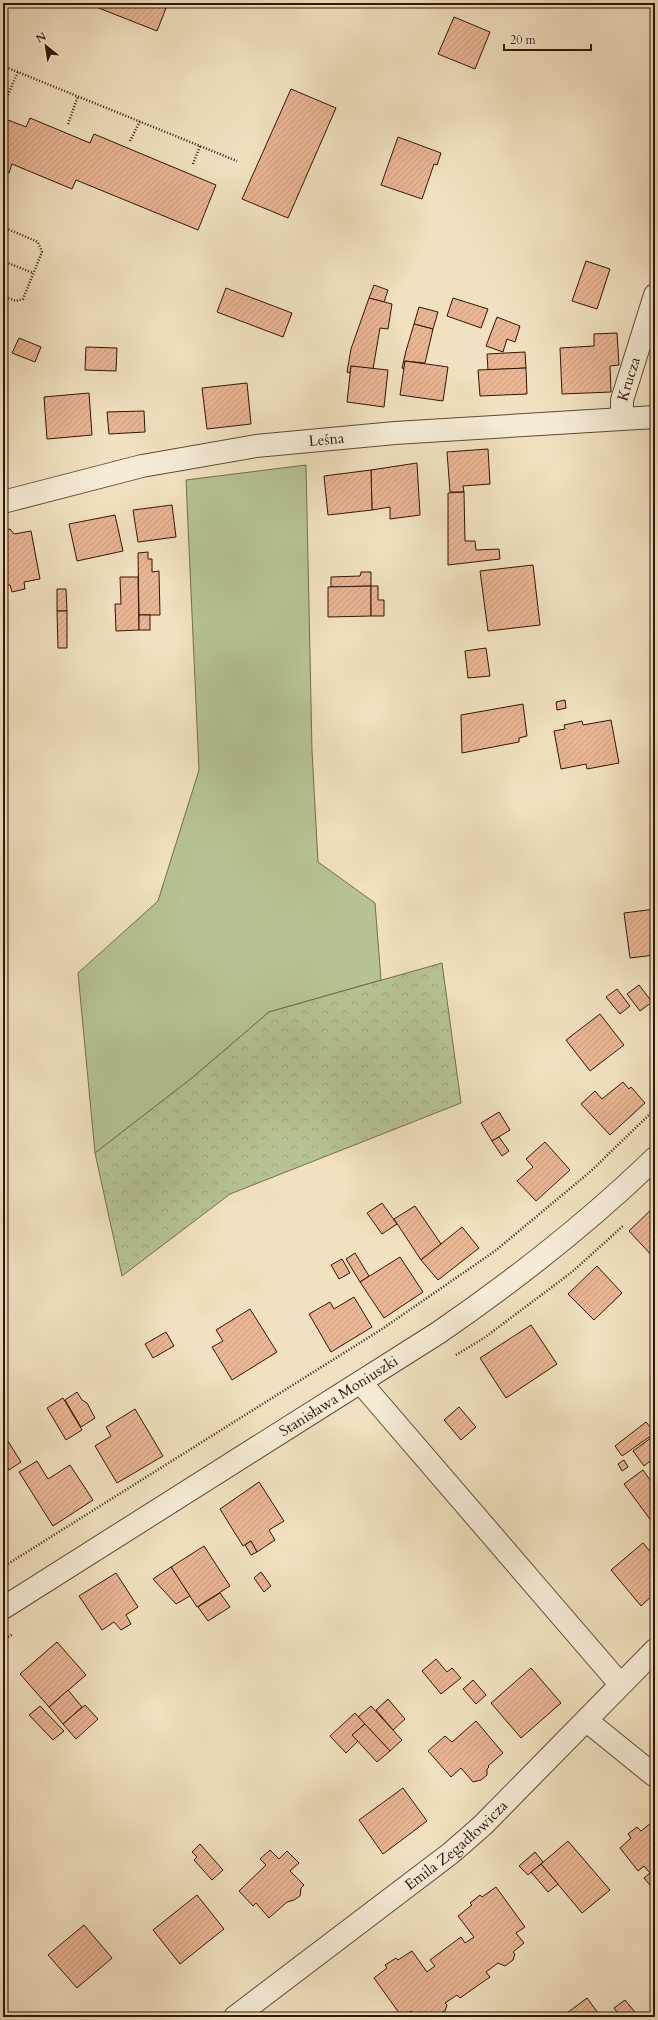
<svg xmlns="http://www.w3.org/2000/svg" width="658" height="2020" font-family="Cardo,serif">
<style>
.grass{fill:#b7c394;stroke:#746c4c}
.forest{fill:url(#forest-crowns);stroke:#746c4c}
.building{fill:url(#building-hatch);stroke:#311505}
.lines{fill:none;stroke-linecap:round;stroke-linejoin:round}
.minor-casing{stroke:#614834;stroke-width:24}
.path{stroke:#311505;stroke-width:2.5;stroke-dasharray:1 2;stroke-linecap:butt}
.minor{stroke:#f6ecd6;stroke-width:22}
.labels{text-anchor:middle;stroke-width:3.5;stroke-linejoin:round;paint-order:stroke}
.street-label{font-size:15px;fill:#311505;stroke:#f6ecd6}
</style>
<defs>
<pattern id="forest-crowns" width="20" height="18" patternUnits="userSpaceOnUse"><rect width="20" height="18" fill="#b7c394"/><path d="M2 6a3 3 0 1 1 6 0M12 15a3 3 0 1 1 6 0" fill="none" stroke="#9ea77e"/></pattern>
<pattern id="building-hatch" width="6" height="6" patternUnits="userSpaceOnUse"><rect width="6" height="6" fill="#e9b696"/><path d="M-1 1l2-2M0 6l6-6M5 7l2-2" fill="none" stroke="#c89c80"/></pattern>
</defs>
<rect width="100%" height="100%" fill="#f1e1c0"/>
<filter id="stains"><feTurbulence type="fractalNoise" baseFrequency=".005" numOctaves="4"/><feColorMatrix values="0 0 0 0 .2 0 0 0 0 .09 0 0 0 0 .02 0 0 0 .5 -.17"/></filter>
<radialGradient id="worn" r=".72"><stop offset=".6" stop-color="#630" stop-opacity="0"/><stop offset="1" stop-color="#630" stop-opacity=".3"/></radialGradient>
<!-- grass -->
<polygon class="grass" points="306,465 312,751 318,862 375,903 381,980 269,1012 192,1078 95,1153 78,973 158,901 199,770 186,480"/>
<!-- forest -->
<polygon class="forest" points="442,963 461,1103 230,1194 122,1276 95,1153 192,1078 269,1012"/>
<!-- building -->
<g class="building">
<polygon points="86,3 168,3 157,31"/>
<polygon points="454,17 490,32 475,69 438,54"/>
<polygon points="291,89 336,108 288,218 242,199"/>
<polygon points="3,118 26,127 30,118 90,143 94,134 216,185 198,230 76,180 72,189 12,164 9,173 3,171"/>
<polygon points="398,137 441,153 437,165 434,164 422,199 381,185"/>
<polygon points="586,261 610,269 597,309 572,301"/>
<polygon points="374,285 388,290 384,302 369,298"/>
<polygon points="226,288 292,313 283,337 217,312"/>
<polygon points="369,298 392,304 388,329 380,328 373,369 351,366 350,373 347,372 351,349"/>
<polygon points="453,298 488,309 481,328 447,316"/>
<polygon points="419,307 438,312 433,329 414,324"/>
<polygon points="497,317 520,326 515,342 507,339 503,352 486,346"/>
<polygon points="414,324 433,329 425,363 405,361 404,369 402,368 406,351"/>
<polygon points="617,333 619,365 610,366 611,392 562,394 560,348 594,346 594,334"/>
<polygon points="19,338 41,347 35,362 12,353"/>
<polygon points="86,347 117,348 116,371 85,370"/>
<polygon points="525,352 526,368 488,370 487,354"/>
<polygon points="405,361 448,367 443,401 400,395"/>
<polygon points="351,366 388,370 384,407 347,402"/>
<polygon points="526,368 527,394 480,396 478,370"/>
<polygon points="247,383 251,424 207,429 202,388"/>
<polygon points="89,393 92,435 47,439 44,397"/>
<polygon points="144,411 145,432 109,434 107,412"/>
<polygon points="488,449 490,484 463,486 464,492 450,492 447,452"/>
<polygon points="417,463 420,515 390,519 390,507 372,510 371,470"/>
<polygon points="371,470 372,510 328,515 324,476"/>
<polygon points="464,492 465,541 475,541 476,550 499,549 500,559 448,565 448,493"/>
<polygon points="172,505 176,537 138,542 133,510"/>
<polygon points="115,515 123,551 77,561 69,524"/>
<polygon points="10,529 14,534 31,531 40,579 24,582 25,589 12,592 10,585 3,586 3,531"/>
<polygon points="148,552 148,559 152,559 152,572 159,571 160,615 139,615 138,553"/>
<polygon points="533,565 540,625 488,631 480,571"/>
<polygon points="361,572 371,572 371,586 331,587 331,577 360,576"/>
<polygon points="120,577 138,577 139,630 116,631 115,604 121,604"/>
<polygon points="371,586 371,616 328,617 328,587"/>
<polygon points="371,586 378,586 378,600 384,600 384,616 371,616"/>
<polygon points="57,589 66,589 67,611 57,611"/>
<polygon points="57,611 67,611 67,648 58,648"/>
<rect x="139" y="615" width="11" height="15"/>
<polygon points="486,648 490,676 468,678 465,651"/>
<polygon points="565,700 566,708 557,710 556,702"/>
<polygon points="523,704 527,736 519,738 519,742 462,753 461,715"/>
<polygon points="611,720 619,763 587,769 586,764 561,769 554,731 565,729 564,725 582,721 583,725"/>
<polygon points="655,909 655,955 630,958 624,913"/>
<polygon points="639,985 652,1002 640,1011 627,994"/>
<polygon points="617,989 630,1006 620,1014 606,997"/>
<polygon points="600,1014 624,1045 590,1071 566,1040"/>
<polygon points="623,1082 629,1089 631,1087 645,1103 610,1135 581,1104 595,1091 602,1099"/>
<polygon points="499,1112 510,1130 492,1141 481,1123"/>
<polygon points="499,1137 509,1151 502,1156 492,1141"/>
<polygon points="545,1142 570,1170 536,1201 517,1181 533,1167 526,1159"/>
<polygon points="382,1203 397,1224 382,1234 367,1213"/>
<polygon points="415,1206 441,1244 421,1260 394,1219"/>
<polygon points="655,1206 655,1259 629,1231"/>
<polygon points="462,1227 479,1248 438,1280 421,1260"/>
<polygon points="355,1253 369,1276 360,1282 346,1259"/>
<polygon points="400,1257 423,1292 384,1318 360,1282"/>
<polygon points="342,1259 350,1273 339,1279 331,1265"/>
<polygon points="597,1266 622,1293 594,1320 568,1294"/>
<polygon points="354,1297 372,1327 331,1352 309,1314 330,1302 334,1309"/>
<polygon points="250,1309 277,1352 232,1380 212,1347 223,1341 216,1330"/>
<polygon points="531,1325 557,1364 506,1398 480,1358"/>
<polygon points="166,1332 174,1346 153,1358 145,1344"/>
<polygon points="77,1392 82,1400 87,1403 95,1418 81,1427 65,1400"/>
<polygon points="63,1398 82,1430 66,1440 47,1408"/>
<polygon points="459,1407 476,1427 461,1440 444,1420"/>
<polygon points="135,1409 163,1456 117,1483 95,1446 111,1436 106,1427"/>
<polygon points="646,1422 655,1433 622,1456 615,1446"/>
<polygon points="655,1435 655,1457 644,1466 633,1451"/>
<polygon points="6,1438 21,1462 9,1470 3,1461 3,1441"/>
<polygon points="624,1460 628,1467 622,1471 618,1464"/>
<polygon points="37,1461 48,1479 70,1465 93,1500 53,1526 19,1472"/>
<polygon points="643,1470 655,1487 655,1526 624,1484"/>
<polygon points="259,1482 284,1521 269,1530 275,1540 257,1552 251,1541 243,1546 220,1509"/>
<polygon points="251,1541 257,1552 251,1555 245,1545"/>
<polygon points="643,1543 655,1557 655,1593 641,1606 611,1570"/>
<polygon points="204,1546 230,1586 197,1607 171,1567"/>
<polygon points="171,1567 190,1596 176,1604 153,1579"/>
<polygon points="261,1572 271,1586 264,1592 254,1578"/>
<polygon points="116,1573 138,1607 126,1615 131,1624 121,1630 114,1622 102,1630 79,1596"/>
<polygon points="220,1593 230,1607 208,1621 198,1607"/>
<polygon points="57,1642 86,1675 49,1707 20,1674"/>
<polygon points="436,1659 447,1672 452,1668 461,1678 441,1694 422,1671"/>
<polygon points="531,1668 561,1703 521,1738 491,1703"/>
<polygon points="473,1680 486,1695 476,1704 463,1689"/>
<polygon points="68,1690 82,1707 63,1724 49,1707"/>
<polygon points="388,1699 405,1719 393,1730 376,1710"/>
<polygon points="85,1705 98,1719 76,1739 63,1724"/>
<polygon points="40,1706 64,1731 53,1740 29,1715"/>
<polygon points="371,1706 402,1740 390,1751 358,1717"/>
<polygon points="355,1713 365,1724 352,1735 358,1741 346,1753 330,1736"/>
<polygon points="476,1721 503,1753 488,1766 489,1767 487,1769 487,1775 481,1780 473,1782 461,1768 451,1777 428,1751 445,1736 452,1742"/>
<polygon points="365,1724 390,1751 377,1762 352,1735"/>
<polygon points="403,1788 427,1821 383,1854 359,1820"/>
<polygon points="651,1823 655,1829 655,1891 644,1878 650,1873 644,1866 638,1871 620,1848 631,1838 628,1834 637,1827 641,1831"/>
<polygon points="568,1841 610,1890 582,1913 541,1864"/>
<polygon points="200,1844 223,1870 212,1880 194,1860 197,1857 192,1852"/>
<polygon points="270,1850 279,1859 287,1851 299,1863 290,1871 304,1885 301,1888 300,1896 294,1900 287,1902 269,1918 256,1903 253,1906 239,1891 266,1865 260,1859"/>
<polygon points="535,1852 543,1862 528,1875 519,1866"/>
<polygon points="541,1864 558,1884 548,1892 531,1872"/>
<polygon points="496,1887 525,1927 516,1933 524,1943 513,1952 515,1954 513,1960 505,1966 498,1963 486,1972 490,1977 460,1998 457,1995 445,2003 447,2005 445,2011 438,2015 433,2015 431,2013 426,2017 415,2017 411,2011 402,2017 374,1978 387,1968 385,1965 396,1958 398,1960 412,1951 427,1972 435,1966 430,1960 461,1937 465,1943 474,1937 458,1916 472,1905 470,1903 480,1895 482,1897"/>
<polygon points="197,1895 224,1929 180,1964 153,1930"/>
<polygon points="84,1925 112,1958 77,1988 48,1955"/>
<polygon points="587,1998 601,2017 561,2017 563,2016"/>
<polygon points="625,2000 639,2017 621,2017 614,2008"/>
</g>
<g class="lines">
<!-- minor casing -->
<g class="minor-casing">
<g id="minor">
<path id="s1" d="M 622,418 L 622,400 L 655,295"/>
<path id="s2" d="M 3,502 L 142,466 L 256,446 L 395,433 L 655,417"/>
<polyline points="361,1383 620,1684"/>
<path id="s3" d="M 3,1608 L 438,1333 C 515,1280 588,1223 655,1158"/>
<polyline points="587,1721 655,1776"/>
<path id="s4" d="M 235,2017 L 451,1853 L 483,1825 L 655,1650"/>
</g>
</g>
<!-- path -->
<g class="path">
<polyline points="3,66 237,161"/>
<polyline points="3,106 18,72"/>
<polyline points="68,124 78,96"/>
<polyline points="130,141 140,121"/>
<polyline points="193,164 200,146"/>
<polyline points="3,227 38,242 42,252 23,299 16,301 3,296"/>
<polyline points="3,261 33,273"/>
<polyline points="456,1355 484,1338 572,1272 624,1225"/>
<polyline points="3,1567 382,1329 495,1251 591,1171 655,1109"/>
<polyline points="3,1640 13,1634"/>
</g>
<!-- minor -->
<use href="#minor" class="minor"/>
</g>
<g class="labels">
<!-- street labels -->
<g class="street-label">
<text dy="5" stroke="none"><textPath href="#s1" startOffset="40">Krucza</textPath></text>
<text dy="5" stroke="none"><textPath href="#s2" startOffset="330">Leśna</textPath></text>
<text dy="5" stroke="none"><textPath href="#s3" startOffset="397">Stanisława Moniuszki</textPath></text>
<text dy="5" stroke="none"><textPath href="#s4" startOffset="280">Emila Zegadłowicza</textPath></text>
</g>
</g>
<!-- margin -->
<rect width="658" height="2020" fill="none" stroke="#f1e1c0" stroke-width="16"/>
<rect x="4" y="4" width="650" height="2012" fill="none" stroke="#311505" stroke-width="2"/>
<rect x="8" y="8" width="642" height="2004" fill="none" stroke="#311505"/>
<!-- north arrow -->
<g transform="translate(46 46) rotate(330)" stroke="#f6ecd6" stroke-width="3" paint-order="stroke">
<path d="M0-3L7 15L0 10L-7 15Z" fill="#311505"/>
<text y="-6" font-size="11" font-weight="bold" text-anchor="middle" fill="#311505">N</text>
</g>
<!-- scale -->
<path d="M504 44v6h87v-6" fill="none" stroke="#311505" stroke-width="2"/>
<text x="510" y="44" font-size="12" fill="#311505" stroke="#f6ecd6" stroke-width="3" paint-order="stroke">20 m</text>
<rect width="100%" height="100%" filter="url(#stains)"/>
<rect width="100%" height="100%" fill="url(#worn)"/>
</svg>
